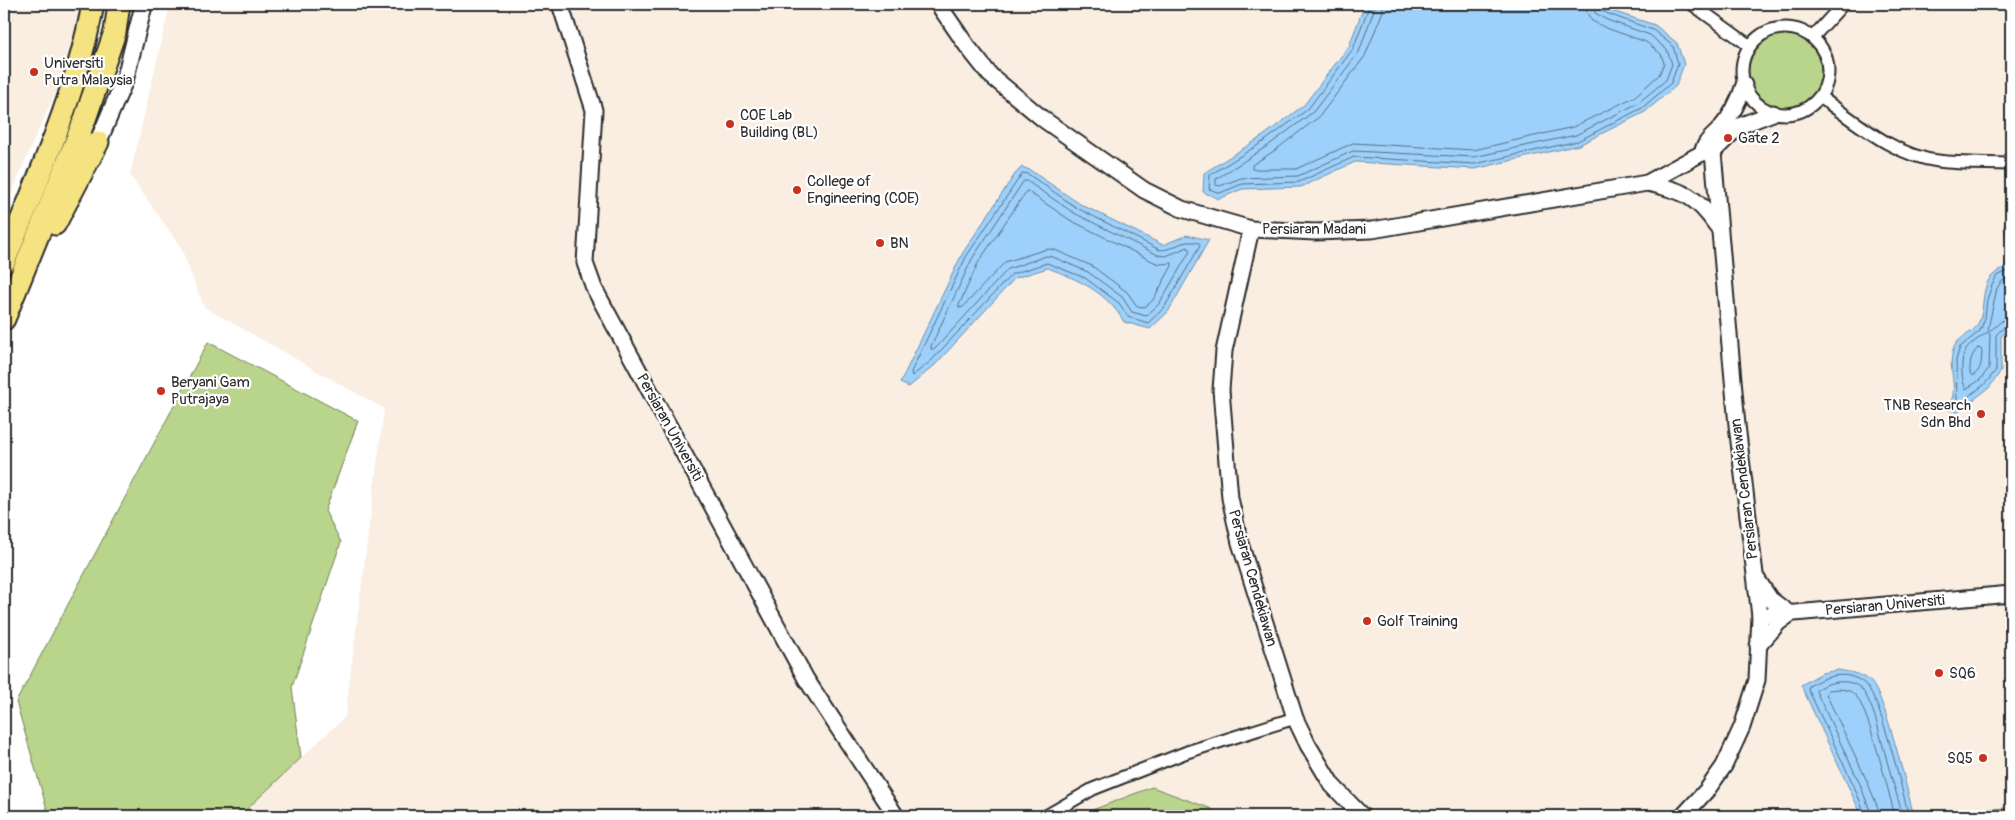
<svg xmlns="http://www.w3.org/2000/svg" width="2015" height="820" font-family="Pangolin,sans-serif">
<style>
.built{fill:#faeee2}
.green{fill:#b9d48b;stroke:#72805b}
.water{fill:#9dd1fb;stroke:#6f8fa8}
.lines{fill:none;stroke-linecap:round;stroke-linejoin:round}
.shore{stroke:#596d7e;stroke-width:1}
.minor-casing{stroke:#2b2b2b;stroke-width:15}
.tertiary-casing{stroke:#2b2b2b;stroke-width:19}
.secondary-casing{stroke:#2b2b2b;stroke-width:20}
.motorway-casing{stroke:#2b2b2b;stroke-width:25}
.minor{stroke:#fff;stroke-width:11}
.tertiary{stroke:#fff;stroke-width:15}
.secondary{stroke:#fff;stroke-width:16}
.motorway{stroke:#f5e382;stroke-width:21}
.poi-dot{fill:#c8321e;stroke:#fff;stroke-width:2}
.labels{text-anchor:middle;stroke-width:4.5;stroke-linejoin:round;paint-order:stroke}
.poi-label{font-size:15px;fill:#2b2b2b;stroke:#fff;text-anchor:start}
.street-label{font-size:15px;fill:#2b2b2b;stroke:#fff}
</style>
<rect width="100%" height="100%" fill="#fff"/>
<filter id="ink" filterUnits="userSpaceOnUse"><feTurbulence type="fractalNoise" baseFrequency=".02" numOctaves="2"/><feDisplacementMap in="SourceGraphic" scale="10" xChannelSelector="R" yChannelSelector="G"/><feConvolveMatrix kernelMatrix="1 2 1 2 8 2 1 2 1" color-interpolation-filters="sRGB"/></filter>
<g filter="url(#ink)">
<!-- built -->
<g class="built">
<polygon points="4,4 97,4 34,140 4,212"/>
<polygon points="170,4 2011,4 2011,816 253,816 246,809 345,717 384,409 204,307 181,248 130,175"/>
</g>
<!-- green -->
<g class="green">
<circle cx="1784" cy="71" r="37"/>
<polygon points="208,342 358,421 325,511 341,542 292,687 301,758 247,809 253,816 49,816 16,702"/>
<polygon points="1152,787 1212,809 1219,816 1082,816 1090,811"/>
<polygon points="2006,808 2006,816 1971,816 1971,810"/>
</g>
<!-- water -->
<g class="water">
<polygon points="1365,4 1600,4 1612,11 1655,25 1677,43 1684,64 1676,86 1645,112 1579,145 1475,169 1355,162 1301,187 1242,189 1219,199 1203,192 1204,173 1263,136 1304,105 1349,46"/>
<path d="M 1022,167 L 1030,170 L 1080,204 L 1163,245 L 1187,235 L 1209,240 L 1168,312 L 1150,329 L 1124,322 C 1107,292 1079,280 1048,268 L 1015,278 L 935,365 L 909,387 L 900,383 L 962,254 L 1015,174 Z"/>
<path d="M 2011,206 L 2011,328 L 2001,336 L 2001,371 L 1989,388 L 1957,412 L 1946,409 C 1947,406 1950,402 1952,399 C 1957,382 1946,364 1955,345 C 1960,337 1970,334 1975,328 C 1985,317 1981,297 1987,283 C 1993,271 2000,273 2006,265 C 2008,262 2009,258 2011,255 L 2004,227 L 2008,209 Z"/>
<path d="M 1838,670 C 1849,672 1861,673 1870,681 C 1886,696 1907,791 1914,816 L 1862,816 L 1801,685 L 1822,673 Z"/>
</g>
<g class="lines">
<!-- shore -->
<g class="shore">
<polyline points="1370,4 1353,49 1308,109 1266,140 1210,175 1209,189 1220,193 1242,184 1299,182 1354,157 1475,164 1578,141 1642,108 1671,83 1678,64 1673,46 1653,30 1611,15 1600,10 1599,4"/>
<polyline points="1376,4 1359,52 1313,112 1269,145 1216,179 1216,185 1220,186 1241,178 1298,176 1353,151 1474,157 1576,135 1638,103 1666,80 1672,64 1667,50 1650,35 1607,20 1595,13 1592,4"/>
<polyline points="1383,4 1383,11 1365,56 1319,117 1274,151 1252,165 1252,169 1296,169 1353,143 1474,150 1573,127 1634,97 1659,75 1664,63 1661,54 1646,42 1606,28 1592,21 1587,13 1585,4"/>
<path d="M 1023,173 L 1028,174 L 1077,208 L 1160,250 C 1176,250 1180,238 1199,243 L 1200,246 L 1164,308 L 1148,323 L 1128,317 L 1119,303 L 1085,278 L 1047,263 L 1012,274 L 931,361 L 912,376 L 911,372 L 966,257 Z"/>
<polygon points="1024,181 1027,181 1074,213 1158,255 1166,256 1188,247 1190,251 1159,304 1146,316 1132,312 1122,297 1088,272 1053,257 1046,256 1008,269 935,349 931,349 931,346 972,259"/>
<polygon points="1027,191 1070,220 1154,262 1160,264 1172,263 1172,266 1153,300 1145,307 1137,306 1127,292 1092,266 1055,250 1047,249 1005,262 963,307 959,308 959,305 978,263"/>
<polyline points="2011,265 2008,271 1997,276 1992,285 1987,300 1985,318 1980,331 1960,347 1956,360 1957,403 1960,403 1985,384 1996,370 1996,335 2006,325 2011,324"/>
<polyline points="2011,276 2002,281 1997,288 1988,329 1991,330 2003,320 2011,318"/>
<path d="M 1988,332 L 1990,334 L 1989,368 L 1980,380 L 1966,389 C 1961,380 1960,359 1966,350 C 1971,343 1982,336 1988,332 Z"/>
<path d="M 1978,348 L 1982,350 C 1981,361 1983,370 1972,376 L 1970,373 C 1970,363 1970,356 1978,348 Z"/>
<path d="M 1866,816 L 1854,786 L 1808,689 L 1809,686 C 1827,675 1849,669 1866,685 C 1881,699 1902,791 1909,816"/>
<path d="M 1872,816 L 1860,784 L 1816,691 L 1817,689 C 1830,681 1853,677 1863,691 C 1874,707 1878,728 1883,746 C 1889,769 1896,793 1903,816"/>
<path d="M 1880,816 L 1878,808 L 1867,781 L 1826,694 L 1828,690 C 1837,689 1847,688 1854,694 C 1868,705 1889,795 1895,816"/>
</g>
<!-- minor casing -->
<g class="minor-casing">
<g id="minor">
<polyline points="1692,4 1750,46"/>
<circle cx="1785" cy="71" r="43"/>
<polyline points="1813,37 1843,4"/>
<path d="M 1820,97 C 1855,121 1894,156 1938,161 C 1962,164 1987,163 2011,164"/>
<polyline points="1046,816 1093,789 1187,752 1295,718"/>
</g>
</g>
<!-- tertiary casing -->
<g class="tertiary-casing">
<g id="tertiary">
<polyline points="560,4 594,110 585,263 594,288 806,679 896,816"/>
<polyline points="938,4 967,46 990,75 1043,119 1144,190 1182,209 1251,229 1315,232 1372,230 1647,183 1702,153 1713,152 1739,126 1773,113"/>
<path d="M 1702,153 C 1705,141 1712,138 1720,129 C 1732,115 1739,102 1744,85"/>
<path d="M 1647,183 C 1683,191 1696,195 1717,226"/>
<polyline points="1251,229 1224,351 1221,390 1230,498 1240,543 1295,718 1308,745 1332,785 1362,816"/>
<polyline points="1757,579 1770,599 1790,614"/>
<polyline points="1760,616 2011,594"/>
<polyline points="1758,646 1778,623 1790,614"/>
<polyline points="1683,816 1707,790 1724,766 1742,727 1757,680 1760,616 1737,425 1713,152 1707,147"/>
</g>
</g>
<!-- secondary casing -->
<g class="secondary-casing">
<polyline id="secondary" points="98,142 125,79 144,4"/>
</g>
<!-- motorway casing -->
<g class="motorway-casing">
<g id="motorway">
<polyline points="55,224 98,142"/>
<path d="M 4,262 C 38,178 77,93 93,4"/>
<polyline points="4,319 85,119 115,32 119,4"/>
</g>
</g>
<!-- minor -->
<use href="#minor" class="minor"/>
<!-- tertiary -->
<use href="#tertiary" class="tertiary"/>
<!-- secondary -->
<use href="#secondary" class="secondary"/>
<!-- motorway -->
<use href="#motorway" class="motorway"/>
</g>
</g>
<!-- markers -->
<g class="poi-dot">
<circle cx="34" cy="72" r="5"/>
<circle cx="730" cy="124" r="5"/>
<circle cx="1728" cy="138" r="5"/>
<circle cx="797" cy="190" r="5"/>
<circle cx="880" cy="243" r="5"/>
<circle cx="161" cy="391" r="5"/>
<circle cx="1981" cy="414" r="5"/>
<circle cx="1367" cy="621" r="5"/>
<circle cx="1939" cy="673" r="5"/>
<circle cx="1983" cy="758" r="5"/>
</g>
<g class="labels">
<!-- poi labels -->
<g class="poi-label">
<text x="44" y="68">Universiti<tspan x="44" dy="17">Putra Malaysia</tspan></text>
<text x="740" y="120">COE Lab<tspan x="740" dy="17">Building (BL)</tspan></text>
<text x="1738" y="143">Gate 2</text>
<text x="807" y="186">College of<tspan x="807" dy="17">Engineering (COE)</tspan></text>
<text x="890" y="248">BN</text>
<text x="171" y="387">Beryani Gam<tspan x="171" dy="17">Putrajaya</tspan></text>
<text x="1971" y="410" text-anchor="end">TNB Research<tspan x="1971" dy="17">Sdn Bhd</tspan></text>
<text x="1377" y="626">Golf Training</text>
<text x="1949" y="678">SQ6</text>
<text x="1973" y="763" text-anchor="end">SQ5</text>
</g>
<!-- street labels -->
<g class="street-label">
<text x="1314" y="234">Persiaran Madani</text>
<text transform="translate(670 427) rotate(61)" y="5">Persiaran Universiti</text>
<text transform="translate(1744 489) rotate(-97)" y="5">Persiaran Cendekiawan</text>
<text transform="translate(1253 578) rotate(74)" y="5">Persiaran Cendekiawan</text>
<text transform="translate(1885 605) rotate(-5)" y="5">Persiaran Universiti</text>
</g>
</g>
<!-- margin -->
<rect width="2015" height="820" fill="none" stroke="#fff" stroke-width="20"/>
<rect x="10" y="10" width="1995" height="800" fill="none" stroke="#2b2b2b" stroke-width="2" filter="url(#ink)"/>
</svg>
